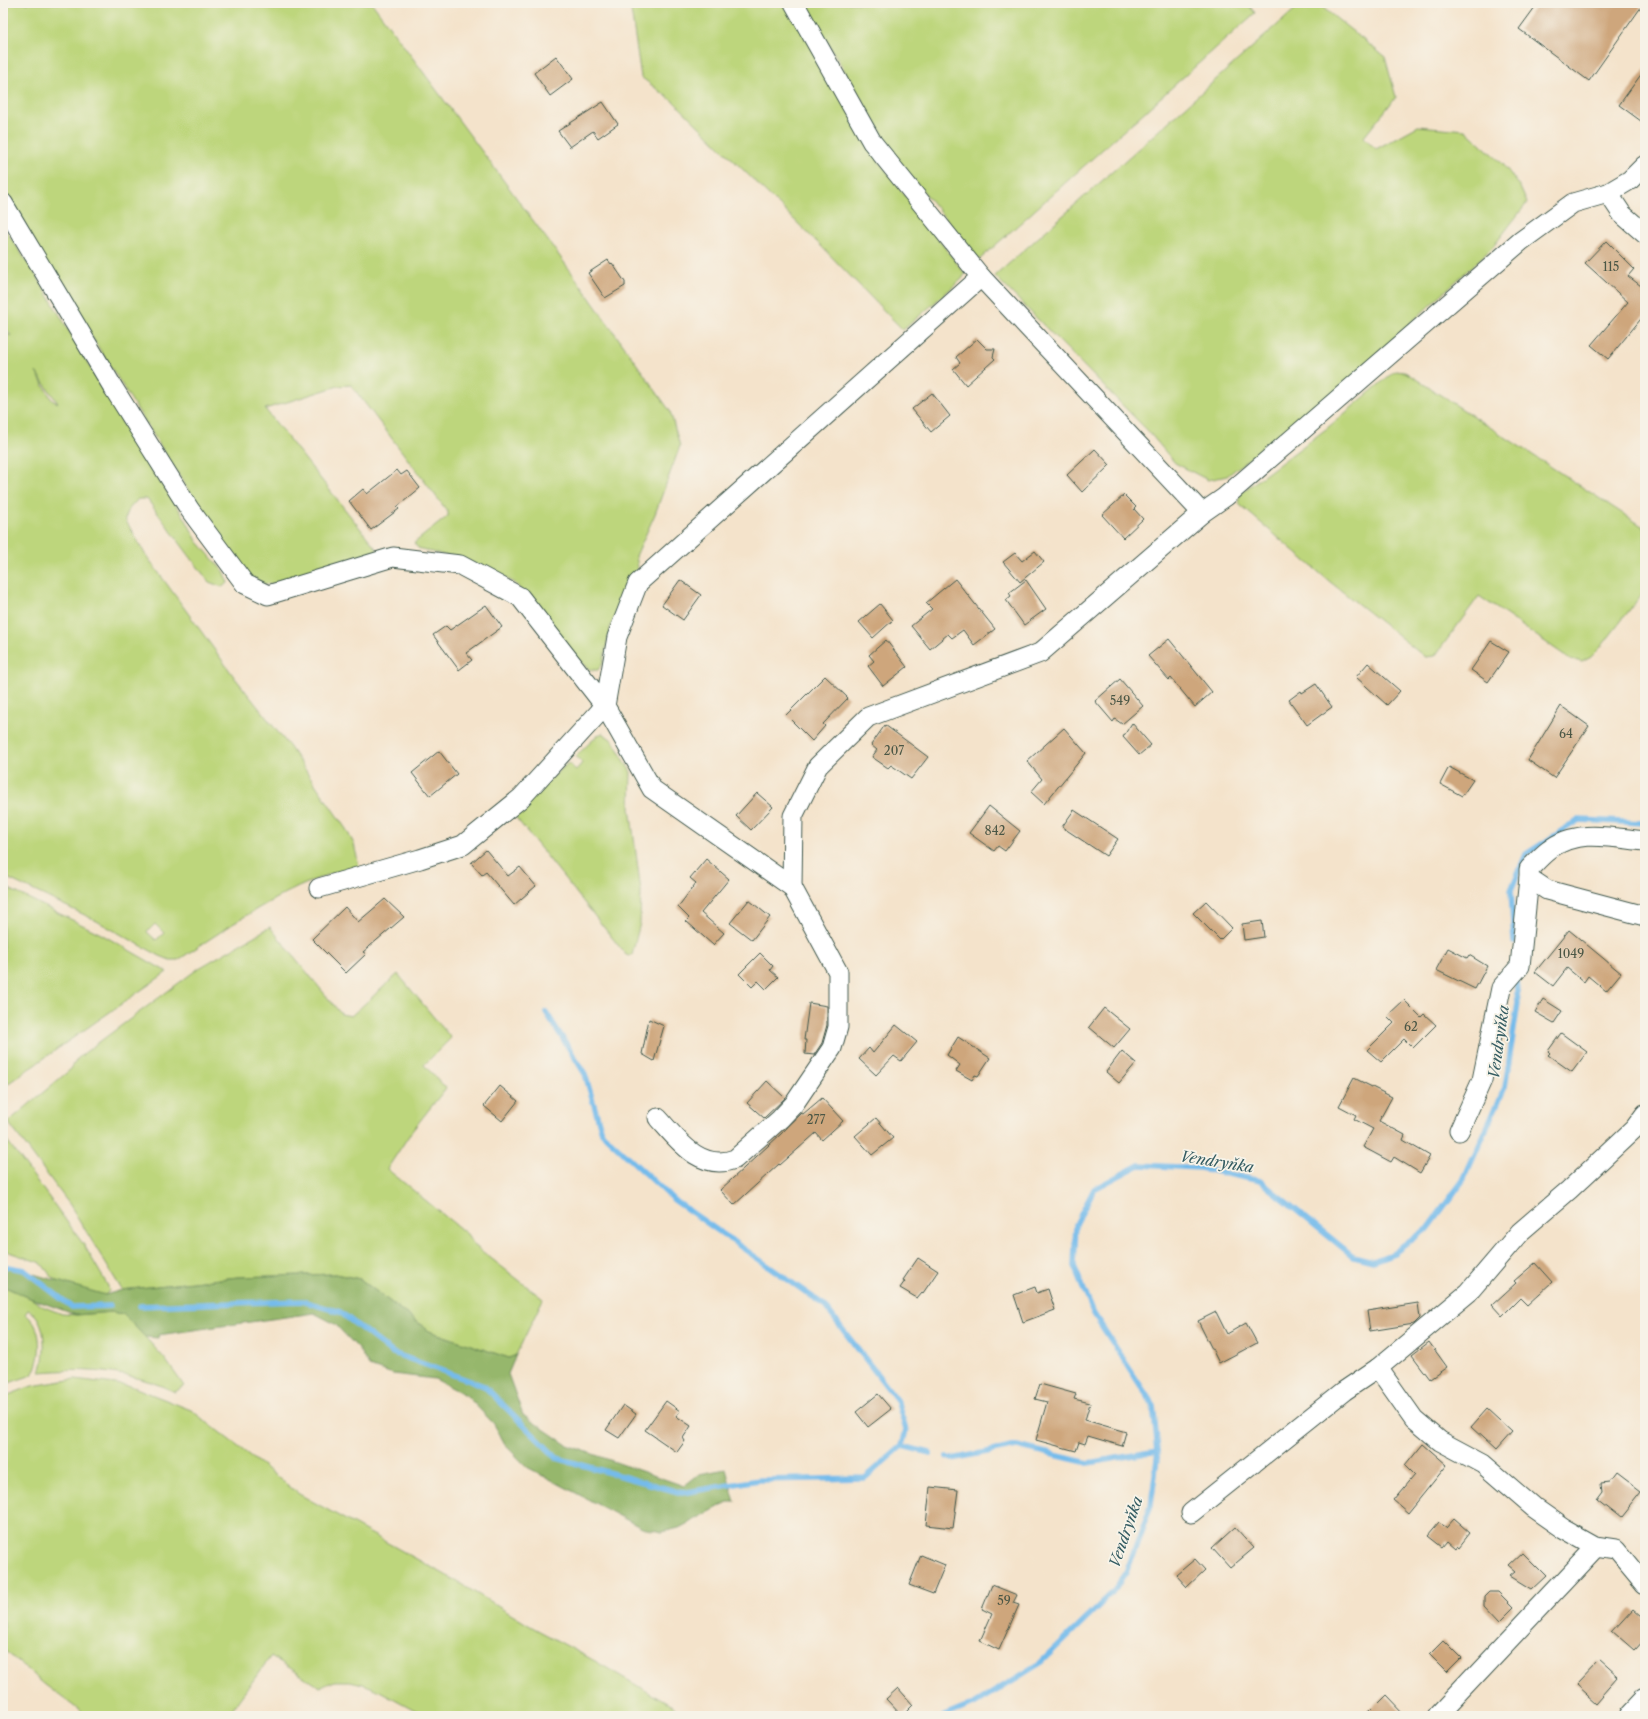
<svg xmlns="http://www.w3.org/2000/svg" width="1648" height="1719" font-family="'Libre Caslon Text',serif">
<style>
.green{fill:#bdd67c;stroke:#6e8a58;fill-rule:evenodd}
.forest{fill:#96b76c;stroke:#5a7a50}
.lines{fill:none;stroke-linecap:round;stroke-linejoin:round}
.stream{stroke:#74bbeb;stroke-width:5.5}
.building{fill:#cea67b}
.street-casing{stroke:#3f564b;stroke-width:21}
.secondary-casing{stroke:#3f564b;stroke-width:24}
.street{stroke:#fff;stroke-width:19}
.secondary{stroke:#fff;stroke-width:22}
.labels{text-anchor:middle;stroke-width:3.5;stroke-linejoin:round;paint-order:stroke}
.number-label{font-size:12px;fill:#4b5746}
.water-label{font-size:15px;font-style:italic;fill:#345c62;stroke:#f7f3e8}
</style>
<rect width="100%" height="100%" fill="#f7f3e8"/>
<filter id="ink" filterUnits="userSpaceOnUse"><feTurbulence type="fractalNoise" baseFrequency=".025" numOctaves="2"/><feDisplacementMap in="SourceGraphic" scale="8" xChannelSelector="R" yChannelSelector="G"/><feConvolveMatrix kernelMatrix="1 2 1 2 8 2 1 2 1" color-interpolation-filters="sRGB"/></filter>
<filter id="wash" filterUnits="userSpaceOnUse"><feTurbulence type="fractalNoise" baseFrequency=".012" numOctaves="4" result="noise"/><feDisplacementMap in="SourceGraphic" scale="16" xChannelSelector="R" yChannelSelector="G"/><feGaussianBlur stdDeviation="0.9" result="paint"/><feColorMatrix in="noise" values="0 0 0 0 0 0 0 0 0 0 0 0 0 0 0 0 0 1.4 0 .05"/><feComposite in="paint" operator="in"/></filter>
<g filter="url(#wash)">
<rect width="100%" height="100%" fill="#f4e3cb"/>
<!-- green -->
<g class="green">
<polygon points="3,3 372,3 572,273 670,411 680,446 655,514 636,556 638,567 610,628 603,663 598,670 591,670 575,657 515,583 479,565 418,548 414,543 448,516 448,512 351,385 338,386 265,409 379,552 284,583 264,584 238,569 3,196"/>
<polygon points="630,3 786,3 878,160 965,274 962,279 903,330 821,246 674,102 641,77"/>
<polygon points="804,3 1247,3 1255,13 979,260 898,160"/>
<polygon points="1302,3 1317,3 1385,57 1396,97 1364,137 1376,149 1418,126 1465,130 1503,164 1519,185 1527,203 1492,248 1340,388 1227,476 1208,480 1175,463 1148,431 995,276"/>
<path d="M 3,226 L 41,283 L 142,456 L 185,518 L 197,541 L 223,571 L 228,583 L 222,587 L 209,582 L 147,499 L 138,499 L 129,509 L 125,519 L 145,554 L 235,678 L 289,746 L 346,829 L 354,844 L 359,866 C 291,881 235,923 178,960 L 170,960 L 160,956 L 93,919 L 3,876 L 3,332 L 11,336 L 3,323 ZM 36,372 L 58,403 L 52,400 ZM 155,924 L 164,933 L 156,940 L 147,932 Z"/>
<polygon points="1395,371 1405,372 1645,528 1645,590 1601,647 1591,657 1582,662 1570,659 1479,596 1435,656 1425,657 1329,581 1240,505 1238,499 1242,492 1326,429"/>
<polygon points="603,733 613,741 631,772 630,808 641,891 640,923 632,955 629,956 626,955 513,814 568,763 576,770 582,763 576,756 598,735"/>
<polygon points="3,886 101,934 167,972 3,1087"/>
<polygon points="270,927 341,1014 351,1016 398,974 451,1038 424,1065 446,1088 412,1131 387,1169 467,1234 474,1245 543,1299 516,1355 509,1358 429,1331 360,1279 336,1274 238,1277 122,1290 70,1205 8,1122 71,1069 77,1059 87,1051 199,968"/>
<polygon points="3,1135 84,1245 108,1286 109,1291 105,1295 61,1283 51,1276 41,1263 3,1250"/>
<path d="M 3,1286 L 30,1298 L 44,1307 L 62,1314 L 76,1315 L 111,1312 L 124,1314 L 165,1359 L 184,1386 L 175,1392 C 132,1371 87,1368 40,1372 C 46,1356 48,1318 28,1310 L 25,1314 C 44,1326 42,1358 32,1375 L 3,1385 Z"/>
<polygon points="75,1379 131,1386 191,1410 299,1494 451,1578 532,1627 595,1661 672,1706 684,1716 426,1716 376,1689 363,1684 350,1681 335,1681 320,1687 271,1656 227,1716 87,1716 44,1684 3,1649 3,1397 32,1386"/>
</g>
<!-- forest -->
<polygon class="forest" points="3,1265 105,1295 122,1290 238,1277 336,1274 360,1279 429,1331 509,1358 516,1355 508,1374 523,1415 567,1445 684,1486 699,1474 726,1469 735,1502 728,1502 679,1528 662,1532 642,1528 527,1467 506,1446 494,1424 466,1395 435,1379 393,1374 369,1366 358,1348 335,1324 314,1313 158,1335 159,1338 145,1337 123,1314 111,1312 76,1315 30,1298 3,1286"/>
<g class="lines">
<!-- stream -->
<g class="stream">
<polyline points="1514,942 1511,890 1526,854 1579,820 1645,823"/>
<polyline points="546,1012 585,1074 602,1133 674,1200 824,1305 897,1400 906,1430 902,1446"/>
<polyline points="3,1266 24,1270 72,1307 110,1306"/>
<polyline points="140,1306 302,1301 340,1312 393,1353 484,1386 557,1458 682,1493 759,1480 865,1478 902,1446 930,1453"/>
<polyline points="947,1457 952,1459 1017,1446 1088,1463 1158,1451"/>
<polyline points="944,1716 974,1704 1039,1664 1111,1594 1126,1573 1151,1505 1158,1451 1153,1405 1094,1314 1074,1266 1076,1224 1094,1189 1139,1165 1200,1168 1260,1181 1353,1256 1373,1261 1394,1253 1428,1228 1464,1179 1505,1087 1518,1003 1516,979"/>
</g>
</g>
<g id="blocks">
<!-- building -->
<g class="building">
<polygon points="1538,3 1644,3 1589,81 1519,29"/>
<polygon points="556,56 573,79 550,96 534,73"/>
<polygon points="1645,69 1645,124 1619,105"/>
<polygon points="603,102 618,124 598,138 593,131 570,147 558,131"/>
<polygon points="1606,241 1634,269 1628,276 1645,289 1645,314 1608,359 1591,345 1628,302 1585,263"/>
<polygon points="608,260 611,264 612,263 625,282 625,286 605,298 588,273"/>
<polygon points="977,339 987,349 995,349 993,357 995,359 966,385 953,369 960,363 956,357"/>
<polygon points="932,393 950,416 931,432 912,409"/>
<polygon points="1095,449 1110,465 1082,492 1067,475"/>
<polygon points="397,470 401,475 407,471 420,488 397,507 399,509 371,530 349,501 363,489 367,494"/>
<polygon points="1124,495 1136,507 1134,509 1143,519 1123,538 1102,515"/>
<polygon points="1035,551 1044,562 1020,582 1003,562 1015,553 1022,561"/>
<polygon points="955,579 995,629 974,645 963,630 952,638 948,634 930,649 911,626 932,609 926,603"/>
<polygon points="680,580 701,595 683,620 662,605"/>
<polygon points="1026,580 1046,609 1024,625 1006,600 1011,596 1009,593"/>
<polygon points="880,604 893,620 873,638 859,622"/>
<polygon points="486,605 502,627 466,653 472,660 459,670 433,635 446,626 450,630"/>
<polygon points="1169,639 1212,692 1195,707 1171,678 1169,680 1148,656"/>
<polygon points="886,640 907,667 883,686 868,666 874,661 869,655"/>
<polygon points="1491,641 1509,652 1488,682 1471,670"/>
<polygon points="1368,663 1400,691 1387,705 1356,677"/>
<polygon points="825,676 848,698 823,724 825,726 812,741 786,715"/>
<polygon points="1120,679 1143,706 1122,724 1115,719 1113,722 1095,701"/>
<polygon points="1316,684 1332,707 1307,725 1289,700 1301,691 1302,693"/>
<polygon points="1561,706 1589,726 1554,778 1528,760"/>
<polygon points="1132,723 1151,745 1139,755 1123,737"/>
<polygon points="885,725 928,757 911,779 891,765 888,768 872,757 877,750 871,745"/>
<polygon points="1064,728 1086,753 1044,804 1031,792 1042,779 1027,761"/>
<polygon points="439,751 457,774 430,796 412,773"/>
<polygon points="1449,767 1473,780 1462,796 1440,784"/>
<polygon points="757,793 773,807 751,830 736,816"/>
<polygon points="989,806 1020,831 1005,851 998,846 994,851 969,833"/>
<polygon points="1074,810 1118,839 1106,856 1062,827"/>
<polygon points="486,850 508,876 520,867 536,886 514,905 486,872 482,875 471,863"/>
<polygon points="706,859 729,879 701,913 724,933 713,945 686,921 689,918 678,907 696,883 690,878"/>
<polygon points="385,899 404,917 363,952 366,954 346,973 312,939 345,907 358,922"/>
<polygon points="749,900 770,917 752,940 730,923"/>
<polygon points="1206,901 1232,928 1220,940 1193,913"/>
<polygon points="1262,921 1264,937 1244,940 1242,924"/>
<polygon points="1569,930 1621,973 1606,991 1588,976 1584,982 1567,968 1553,986 1535,972"/>
<polygon points="1448,948 1467,958 1469,955 1487,966 1475,989 1436,970"/>
<polygon points="760,953 773,966 770,970 778,977 766,989 758,981 752,987 739,974"/>
<polygon points="1543,999 1562,1011 1554,1023 1535,1012"/>
<polygon points="1404,1000 1421,1017 1424,1014 1436,1025 1413,1048 1404,1039 1381,1062 1367,1050 1394,1023 1387,1016"/>
<polygon points="809,1003 827,1006 827,1025 822,1043 814,1055 805,1054 806,1040 804,1040"/>
<polygon points="1104,1008 1130,1029 1114,1048 1089,1027"/>
<polygon points="649,1019 664,1026 654,1061 642,1054"/>
<polygon points="896,1025 917,1042 901,1061 894,1056 876,1075 859,1059 869,1048 873,1053"/>
<polygon points="1561,1033 1587,1052 1572,1072 1548,1055 1550,1053 1548,1051"/>
<polygon points="958,1037 990,1058 978,1076 975,1075 972,1080 956,1071 960,1065 947,1055"/>
<polygon points="1122,1051 1136,1063 1119,1083 1106,1072"/>
<polygon points="1354,1078 1392,1097 1379,1121 1405,1135 1403,1140 1430,1156 1420,1173 1394,1157 1391,1162 1363,1147 1373,1129 1354,1119 1356,1115 1339,1106"/>
<polygon points="767,1081 785,1098 764,1118 747,1103"/>
<polygon points="500,1086 518,1101 502,1121 484,1106"/>
<polygon points="822,1098 843,1121 822,1140 816,1133 780,1165 779,1164 734,1205 720,1190 781,1134 801,1113 803,1114"/>
<polygon points="876,1118 893,1138 872,1155 855,1136"/>
<polygon points="918,1258 938,1271 923,1293 922,1292 917,1298 900,1288 905,1281 903,1280"/>
<polygon points="1535,1263 1552,1282 1527,1305 1520,1298 1502,1316 1492,1305 1516,1283 1514,1281"/>
<polygon points="1035,1287 1037,1293 1048,1289 1055,1310 1023,1322 1014,1295"/>
<polygon points="1418,1303 1420,1318 1414,1324 1370,1331 1367,1311"/>
<polygon points="1216,1312 1227,1334 1246,1323 1257,1343 1219,1363 1198,1321"/>
<polygon points="1429,1342 1447,1367 1430,1379 1412,1355"/>
<polygon points="1040,1384 1076,1394 1074,1399 1090,1403 1085,1420 1126,1432 1122,1446 1088,1436 1085,1444 1079,1442 1076,1451 1036,1440 1047,1402 1035,1399"/>
<polygon points="878,1394 891,1409 868,1427 856,1412"/>
<polygon points="666,1401 680,1411 676,1416 691,1426 683,1438 685,1441 677,1452 645,1430"/>
<polygon points="623,1405 636,1414 619,1438 606,1430"/>
<polygon points="1487,1409 1512,1432 1496,1450 1471,1427"/>
<polygon points="1423,1444 1447,1465 1408,1513 1393,1500 1414,1475 1405,1466"/>
<polygon points="1615,1474 1640,1493 1620,1518 1596,1499 1602,1491 1601,1483 1609,1482"/>
<polygon points="930,1487 958,1490 953,1528 926,1525"/>
<polygon points="1454,1519 1470,1533 1459,1547 1457,1545 1455,1548 1447,1541 1442,1547 1428,1536 1439,1523 1446,1528"/>
<polygon points="1235,1527 1254,1548 1230,1568 1212,1548"/>
<polygon points="1523,1553 1546,1576 1531,1590 1510,1577 1515,1573 1508,1567"/>
<polygon points="921,1555 945,1565 933,1594 909,1585"/>
<polygon points="1195,1559 1205,1570 1187,1587 1176,1575"/>
<polygon points="992,1585 1017,1595 1013,1603 1019,1605 999,1650 980,1641 992,1614 982,1609"/>
<polygon points="1489,1592 1498,1592 1513,1607 1498,1622 1484,1607 1484,1597"/>
<polygon points="1632,1609 1645,1620 1645,1640 1635,1651 1612,1631"/>
<polygon points="1443,1641 1461,1659 1447,1673 1429,1655"/>
<polygon points="1598,1661 1618,1679 1597,1703 1576,1684"/>
<polygon points="898,1688 913,1705 902,1716 886,1699"/>
<polygon points="1385,1695 1405,1716 1364,1716"/>
</g>
</g>
</g>
<g filter="url(#ink)">
<use href="#blocks" fill-opacity="0" stroke="#3f564b" stroke-width="1"/>
<g class="lines">
<!-- street casing -->
<g class="street-casing">
<g id="street">
<polyline points="794,3 872,142 981,277 1202,513"/>
<polyline points="1608,193 1622,214 1645,234"/>
<polyline points="3,203 114,389 190,510 245,584 268,595 393,557 460,565 520,597 605,706 617,637 638,583 981,277"/>
<path d="M 1645,841 C 1613,838 1576,828 1549,850 C 1542,855 1535,863 1529,869 L 1529,878 L 1547,890 L 1645,916"/>
<polyline points="792,887 793,816 818,766 868,717 1040,653 1202,513 1225,497 1521,241 1573,203 1608,193 1630,180 1645,165"/>
<path d="M 319,888 L 420,859 L 463,845 L 521,798 L 605,706 L 652,789 L 792,887 L 838,972 L 838,1027 L 832,1048 L 794,1104 L 780,1119 L 735,1159 C 700,1172 678,1140 658,1118"/>
<polyline points="1645,1114 1634,1129 1569,1190 1520,1232 1468,1293 1378,1368 1414,1419 1440,1441 1483,1464 1534,1508 1564,1529 1596,1547 1616,1550 1645,1585"/>
<polyline points="1459,1131 1482,1080 1501,988 1520,966 1529,878"/>
<polyline points="1191,1513 1344,1391 1378,1368"/>
<polyline points="1437,1716 1596,1547"/>
</g>
</g>
<!-- secondary casing -->
<g class="secondary-casing">
<polyline id="secondary" points="1630,1716 1645,1700"/>
</g>
<!-- street -->
<use href="#street" class="street"/>
<!-- secondary -->
<use href="#secondary" class="secondary"/>
</g>
</g>
<g class="labels">
<!-- number labels -->
<g class="number-label">
<text x="1611" y="271">115</text>
<text x="1120" y="705">549</text>
<text x="1566" y="738">64</text>
<text x="894" y="755">207</text>
<text x="995" y="835">842</text>
<text x="1571" y="958">1049</text>
<text x="1411" y="1031">62</text>
<text x="816" y="1124">277</text>
<text x="1004" y="1605">59</text>
</g>
<!-- water labels -->
<g class="water-label">
<text transform="translate(1499 1042) rotate(-82)" y="5">Vendryňka</text>
<text transform="translate(1217 1162) rotate(9)" y="5">Vendryňka</text>
<text transform="translate(1126 1532) rotate(-71)" y="5">Vendryňka</text>
</g>
</g>
<!-- margin -->
<rect width="1648" height="1719" fill="none" stroke="#f7f3e8" stroke-width="16"/>
</svg>
